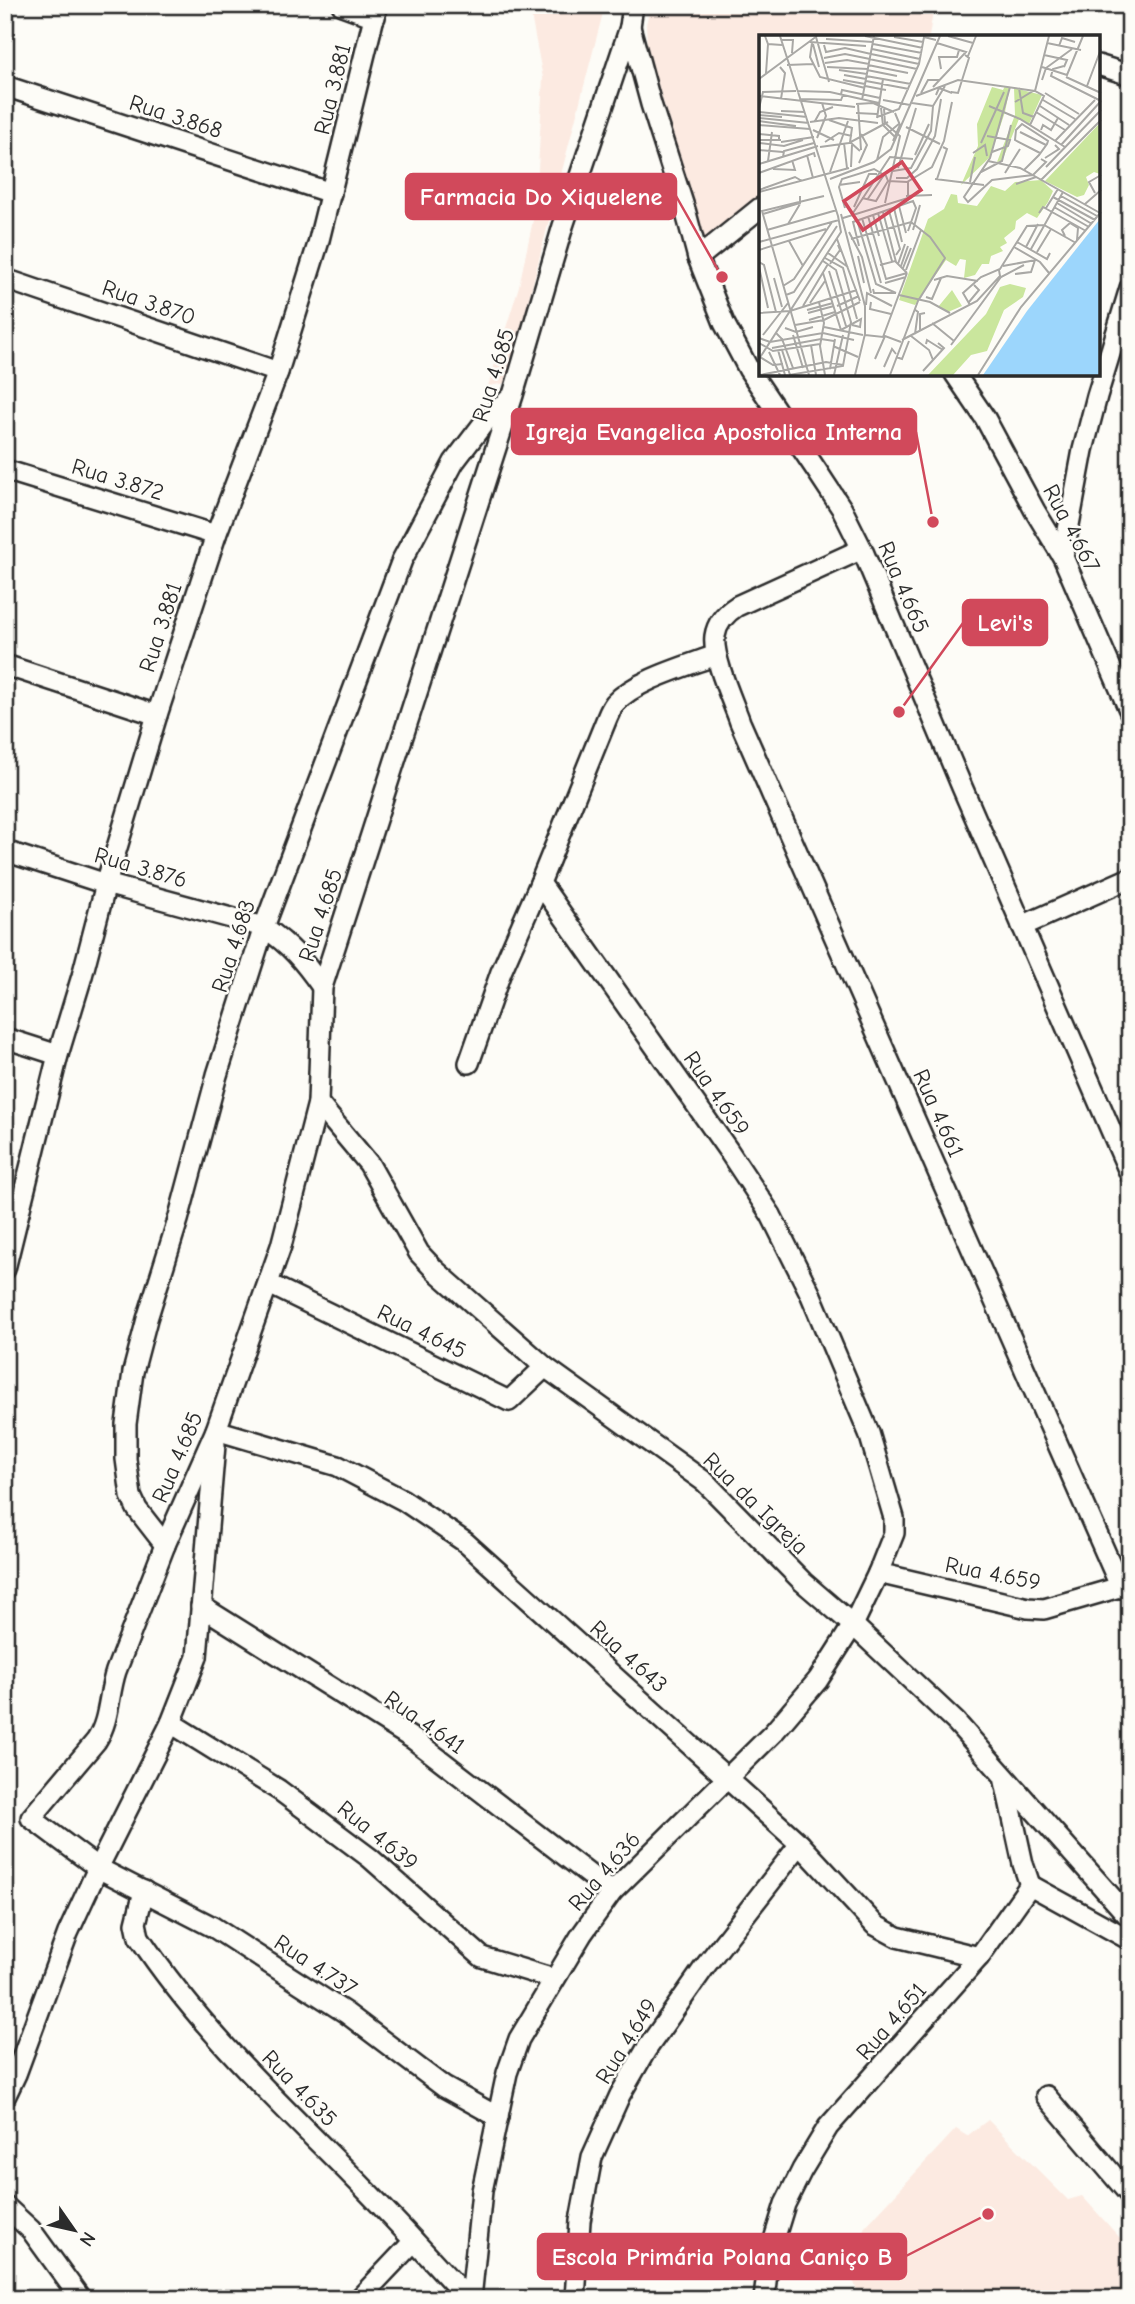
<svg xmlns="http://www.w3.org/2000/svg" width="1135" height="2304" font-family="'Comic Neue',sans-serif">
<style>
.built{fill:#fceae1}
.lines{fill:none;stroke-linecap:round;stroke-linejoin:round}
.minor-casing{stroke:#2b2b2b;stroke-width:24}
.minor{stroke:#fdfcf7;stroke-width:19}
.labels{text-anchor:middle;stroke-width:5;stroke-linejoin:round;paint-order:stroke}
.street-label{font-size:23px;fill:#2b2b2b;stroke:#fdfcf7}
.inset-road{fill:none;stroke:#a9a8a5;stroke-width:2}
.view{fill:#d1495b;fill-opacity:0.15;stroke:#d1495b;stroke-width:3.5}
.inset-edge{fill:none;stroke:#2b2b2b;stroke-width:3.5}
.leader{fill:none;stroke:#d1495b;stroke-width:2.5}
.callout-dot{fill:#d1495b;stroke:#fdfcf7;stroke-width:2.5}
.callout{fill:#d1495b;stroke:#d1495b;stroke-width:2.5}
.callout-label{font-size:24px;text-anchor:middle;font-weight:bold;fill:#fff}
</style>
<rect width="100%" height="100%" fill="#fdfcf7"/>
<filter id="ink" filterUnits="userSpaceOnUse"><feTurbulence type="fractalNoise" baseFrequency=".0143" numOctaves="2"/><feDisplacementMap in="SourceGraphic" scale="14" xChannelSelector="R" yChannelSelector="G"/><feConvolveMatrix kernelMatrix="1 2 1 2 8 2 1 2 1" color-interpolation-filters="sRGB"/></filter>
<g filter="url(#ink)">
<!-- built -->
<g class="built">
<polygon points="529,5 605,5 507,383 488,386 519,286 536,206 543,78"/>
<polygon points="651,5 934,5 929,37 760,37 760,200 708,249 647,49 646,24"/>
<polygon points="988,2120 1068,2200 1082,2196 1130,2249 1130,2299 860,2299 852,2277 864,2228 956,2129 967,2136"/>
</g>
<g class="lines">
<!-- minor casing -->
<g class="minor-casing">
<g id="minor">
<polyline points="342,5 375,17"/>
<polyline points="630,27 651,104 686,213 698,258 724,323 749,370 817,471 842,509 862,549 962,787 1130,1174"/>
<polyline points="1098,65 1130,75"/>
<polyline points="5,86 331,193"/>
<polyline points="698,258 760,208"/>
<polyline points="5,279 278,372"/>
<polyline points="955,374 985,418 1035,511 1063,557 1130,712"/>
<polyline points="5,470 216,535"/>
<path d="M 862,549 L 737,606 C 726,613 717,622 715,636 C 712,657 733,702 740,722 L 1121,1588"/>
<polyline points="1063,557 1083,450 1097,396 1130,288"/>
<path d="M 716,655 C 687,666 636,680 615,703 C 612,707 609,713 607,718 L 540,883 L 728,1150 L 771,1215 L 810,1293 L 869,1433 L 894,1518 L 894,1533 L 878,1573 L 1028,1608 L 1044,1609 L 1130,1584"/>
<polyline points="5,665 157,715"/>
<path d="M 5,851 L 106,884 L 264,927 C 291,946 303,960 322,987"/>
<polyline points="1022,926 1130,878"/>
<polyline points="5,1038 58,1055"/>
<polyline points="469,1063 501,972 540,883"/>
<polyline points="318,1103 369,1164 419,1253 435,1270 545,1367 705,1482 803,1582 853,1625 956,1722 1130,1918"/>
<polyline points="5,1269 58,1055 82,976 106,884 157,715 216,535 278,372 318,244 377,5"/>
<polyline points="269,1284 509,1401 545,1367"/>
<polyline points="216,1430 338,1466 403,1500 465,1542 800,1844 875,1925 897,1937 979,1957"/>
<polyline points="165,1545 137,1509 131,1496 126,1459 126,1424 133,1372 147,1319 178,1220 217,1075 264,927 402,560 454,462 483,424 510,398"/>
<polyline points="201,1606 413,1739 612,1892"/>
<polyline points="171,1723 279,1790 370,1858 482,1957 554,1979"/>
<polyline points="1004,1777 1023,1864 1030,1885"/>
<polyline points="1030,1885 1130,1940"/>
<path d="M 144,1891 L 136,1923 L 139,1937 C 198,2026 276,2100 351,2175 C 391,2215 429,2257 468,2299"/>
<polyline points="1046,2096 1130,2195"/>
<polyline points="5,2097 16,2074 68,1933 98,1868 171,1723 197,1657 215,1445"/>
<path d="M 498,2117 L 444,2087 L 346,2013 L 213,1927 L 98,1868 L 31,1818 L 96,1741 C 110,1720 108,1695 116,1671 L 165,1545 L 216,1430 L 281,1246 L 318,1103 L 322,987 L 513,395 L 563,226 L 630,27 L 633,5"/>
<polyline points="5,2206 31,2230 81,2299"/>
<polyline points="359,2299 414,2241"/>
<polyline points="471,2299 482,2191 507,2073 519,2039 582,1934 612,1892 773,1733 818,1680 853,1625 878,1573"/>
<polyline points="575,2299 580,2221 592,2157 620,2095 646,2050 706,1965 800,1844"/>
<polyline points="764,2299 769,2256 785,2204 802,2170 828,2127 979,1957 1030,1885"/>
</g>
</g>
<!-- minor -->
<use href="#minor" class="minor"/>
</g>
</g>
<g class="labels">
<!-- street labels -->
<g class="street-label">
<text transform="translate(332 89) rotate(-76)" y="8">Rua 3.881</text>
<text transform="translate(176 116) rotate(18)" y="8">Rua 3.868</text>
<text transform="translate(149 302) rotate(19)" y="8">Rua 3.870</text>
<text transform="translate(493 375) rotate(-73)" y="8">Rua 4.685</text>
<text transform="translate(118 479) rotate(17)" y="8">Rua 3.872</text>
<text transform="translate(1072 528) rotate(62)" y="8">Rua 4.667</text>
<text transform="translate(904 587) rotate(67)" y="8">Rua 4.665</text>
<text transform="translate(160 627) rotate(-72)" y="8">Rua 3.881</text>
<text transform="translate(141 867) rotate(16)" y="8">Rua 3.876</text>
<text transform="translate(320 915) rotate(-72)" y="8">Rua 4.685</text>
<text transform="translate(233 946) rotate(-72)" y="8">Rua 4.683</text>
<text transform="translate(717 1093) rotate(55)" y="8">Rua 4.659</text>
<text transform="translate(939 1113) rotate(66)" y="8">Rua 4.661</text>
<text transform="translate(422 1331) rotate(26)" y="8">Rua 4.645</text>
<text transform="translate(177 1457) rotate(-67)" y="8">Rua 4.685</text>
<text transform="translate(756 1503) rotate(44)" y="8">Rua da Igreja</text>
<text transform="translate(993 1573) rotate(11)" y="8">Rua 4.659</text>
<text transform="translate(629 1656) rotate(42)" y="8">Rua 4.643</text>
<text transform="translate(425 1722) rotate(35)" y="8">Rua 4.641</text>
<text transform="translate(378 1835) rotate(39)" y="8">Rua 4.639</text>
<text transform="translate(604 1871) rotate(-49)" y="8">Rua 4.636</text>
<text transform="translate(316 1965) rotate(33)" y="8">Rua 4.737</text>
<text transform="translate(891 2021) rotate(-49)" y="8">Rua 4.651</text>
<text transform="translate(626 2041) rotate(-58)" y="8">Rua 4.649</text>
<text transform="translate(300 2088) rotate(46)" y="8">Rua 4.635</text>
</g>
</g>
<!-- overview -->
<g transform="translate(759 35)">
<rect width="341" height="341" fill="#fdfcf7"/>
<path d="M 246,51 L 251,52 L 246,77 L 231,122 L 202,150 L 219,111 L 218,89 L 233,52 L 244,55 ZM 255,53 L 283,60 L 270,89 L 260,84 L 243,126 L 238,127 L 256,80 ZM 341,88 L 341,139 L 335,137 L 327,142 L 330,150 L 325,160 L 318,162 L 286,146 ZM 282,145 L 294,156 L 289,167 L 278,183 L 268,178 L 257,186 L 256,194 L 245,203 L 248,208 L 241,212 L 244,216 L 232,221 L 230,229 L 223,229 L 216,240 L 205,243 L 207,225 L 201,224 L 197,231 L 187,225 L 156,270 L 140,265 L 169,184 L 185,174 L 192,159 L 198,160 L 199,168 L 218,171 L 232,151 L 246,156 L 256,147 ZM 251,249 L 267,253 L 264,262 L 245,275 L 228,316 L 212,320 L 194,340 L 169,340 L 227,279 L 241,252 ZM 193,255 L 203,271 L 189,277 L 179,272 Z" fill="#cae69d"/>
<path d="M 341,184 L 341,340 L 224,340 L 268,276 Z" fill="#9cd6fc"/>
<path class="inset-road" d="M 6,1 L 9,9 L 23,10M 21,1 L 79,181M 106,1 L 164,13M 189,1 L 214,8M 57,2 L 70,47M 135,2 L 164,7M 67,4 L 114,7M 22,5 L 34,5 L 33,18M 51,7 L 107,11M 53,8 L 51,22 L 61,42 L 106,53M 288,8 L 322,15M 54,9 L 60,32M 114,9 L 163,18M 65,10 L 67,17 L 86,13 L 112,19M 300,11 L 303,3 L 316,7M 113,14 L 161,24M 112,19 L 160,29M 285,20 L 308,25 L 305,32M 209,21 L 217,1M 65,23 L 86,19 L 111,24M 110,24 L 158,34M 24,26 L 58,1M 66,28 L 88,25 L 110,29M 28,30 L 54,29M 109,30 L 149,38M 305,31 L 294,34 L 292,41 L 342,66M 21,32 L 26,38 L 22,64M 68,32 L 109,34M 283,32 L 308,40 L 324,1M 182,34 L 180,22 L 198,22 L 200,15M 80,35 L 108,39M 108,35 L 138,41M 7,38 L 9,9M 85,40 L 107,44M 107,41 L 152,49M 307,42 L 342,58M 0,44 L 27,24M 84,45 L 106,49M 283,45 L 287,33 L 313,14M 107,46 L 150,54M 106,51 L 127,55M 328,51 L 342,14M 174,52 L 207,17 L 178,8M 251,52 L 231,123 L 205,162 L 209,167 L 233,145 L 274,140 L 287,127 L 282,124M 260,53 L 264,78 L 275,82M 38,56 L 71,57 L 120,68M 276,56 L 290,1M 192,57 L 199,58 L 210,23 L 206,20M 162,58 L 169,45 L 181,45M 286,58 L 320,79M 82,59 L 83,55 L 121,63M 177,60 L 180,53 L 193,58M 0,61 L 96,72M 157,61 L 199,45 L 276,56 L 285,61 L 271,90M 41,64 L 82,65 L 84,60M 103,65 L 115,1M 124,65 L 151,70M 284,65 L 316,84M 256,67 L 274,56M 153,68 L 174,71M 97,69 L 114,68 L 135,77M 99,69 L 102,115M 230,71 L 261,84 L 306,112M 281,71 L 310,90M 0,73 L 4,57 L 37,56M 122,73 L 124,90 L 136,102M 125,74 L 126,88 L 141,101 L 126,168M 22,76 L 46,77M 0,77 L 48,82M 277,77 L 306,95M 97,78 L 118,79M 0,80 L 23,82M 118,82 L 140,74 L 160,29 L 165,2 L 177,5M 0,83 L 50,88M 118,83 L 124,44M 70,85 L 93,93 L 91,107 L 101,116M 0,86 L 37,91M 56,86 L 61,77 L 74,72M 51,87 L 80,83 L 119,88M 0,90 L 51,94M 147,92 L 181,109M 54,95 L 75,105M 282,95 L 284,90 L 292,95 L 299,83M 261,97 L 287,110M 0,99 L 20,101 L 20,105M 228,101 L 251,105 L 249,111 L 233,117M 58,103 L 67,81 L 63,68M 0,105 L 22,105M 134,106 L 141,90 L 136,78M 296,106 L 336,65M 22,107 L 55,102M 66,107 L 80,98 L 93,101M 0,108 L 25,111 L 44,105M 85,108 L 88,133M 222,108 L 245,57M 302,110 L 342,66M 61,112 L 90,108 L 129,87M 0,115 L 24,117M 214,118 L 226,110 L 228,121M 48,120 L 54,143M 156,120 L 170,89M 24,122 L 25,116 L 55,108M 286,123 L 300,114 L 296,110M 118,125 L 124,102 L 141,88M 9,126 L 13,97M 229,126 L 261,133 L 341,178M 100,128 L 108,110 L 102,99M 0,129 L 59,111M 92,132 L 93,110M 287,132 L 342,75M 139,133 L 157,73M 14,134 L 36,135 L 33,125M 265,135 L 280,120 L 288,109 L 289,106 L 263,89 L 257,95 L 256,105 L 281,118M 134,136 L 152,133 L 172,96 L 174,71 L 186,51M 71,137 L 89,86M 222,137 L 243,126 L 252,90M 0,138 L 55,118 L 56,122M 246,138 L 261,114M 137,143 L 148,143 L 158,134 L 176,101 L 182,64M 71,144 L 115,127 L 132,114 L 181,1M 176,144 L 225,150M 178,144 L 188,114 L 184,112M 282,145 L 342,85M 129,146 L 148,147 L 173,132 L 185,106 L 193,67M 211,147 L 216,122M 257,149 L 277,142M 80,150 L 101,147M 0,155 L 36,142 L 43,146M 0,157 L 90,133M 336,158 L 330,147 L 342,140M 147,161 L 173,160M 302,161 L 338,181M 294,162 L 336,185M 108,165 L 125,140M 298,168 L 333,189M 326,169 L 342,155M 140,171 L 147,198M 95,172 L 110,139 L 118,139M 295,172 L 330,192M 86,173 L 80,152 L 83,144 L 115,134 L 127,141 L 129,146 L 117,166 L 103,163M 135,173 L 143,207M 287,173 L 299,154M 130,176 L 141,214 L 137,220M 124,177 L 137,227M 94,178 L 131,122 L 154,124M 119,178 L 133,226M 280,178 L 284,172 L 327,196M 4,179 L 41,168 L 41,161M 82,179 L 106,271 L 106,299 L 96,340M 114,180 L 120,201M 109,181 L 127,244 L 148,238M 84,183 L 149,163 L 149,146M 103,183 L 122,248M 98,185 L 117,249 L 137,258M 29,189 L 41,169M 8,195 L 78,175M 154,195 L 161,170M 90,197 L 103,222 L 112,258M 306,201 L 303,195 L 311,188 L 319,193 L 318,205M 78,204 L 101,266M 92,204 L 152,187 L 171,202 L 186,223 L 159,266 L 131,340M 30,206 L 44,231M 0,207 L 80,185M 258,207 L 288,224 L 291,218M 100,211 L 94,187 L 154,166 L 157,173 L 149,196M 255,212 L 281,227 L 290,238M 267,212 L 279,189M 272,214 L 304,157M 0,215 L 67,194M 278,217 L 292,194M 69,218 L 89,232M 99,221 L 105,248M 66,223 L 84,233 L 98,284M 0,227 L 5,230 L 17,277M 71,229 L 81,215 L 79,210M 139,229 L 146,209M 121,230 L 136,226 L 148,238M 142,231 L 149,211M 244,231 L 277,225M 0,232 L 9,273M 144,233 L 152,213M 147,235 L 162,195M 70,236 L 87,291M 64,238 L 82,295 L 102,284 L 101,292 L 93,290M 256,239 L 272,237 L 276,225M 15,243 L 23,272M 175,245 L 188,241 L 219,246M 126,248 L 147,242M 24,251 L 35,244 L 73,187M 0,253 L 0,284M 114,254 L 115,258 L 137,258M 27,260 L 35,257 L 78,191M 140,260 L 171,267 L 191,278M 167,262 L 173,264 L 182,243M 60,267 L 65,288 L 61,311 L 66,340M 112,267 L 111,274 L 132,279M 210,267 L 220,255 L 215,250M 51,268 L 66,246M 107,270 L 108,258 L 133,271M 211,270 L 204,258 L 222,242 L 241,234 L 268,191 L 285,190 L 317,208M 44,271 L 69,229M 78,271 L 100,261M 155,274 L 159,277 L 156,299M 48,275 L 74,268M 0,278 L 31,276 L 98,255M 49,278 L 75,271M 50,285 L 76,277M 173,288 L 195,306M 36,290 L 65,285 L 101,267M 65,292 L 104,300M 26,293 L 37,297 L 54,292M 161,295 L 161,279 L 166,278M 17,298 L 23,304 L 34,333M 4,300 L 29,268M 34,300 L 44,333M 106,300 L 124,302 L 148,238M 152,301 L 170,315 L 174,325M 0,303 L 11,307 L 64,298 L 95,305M 143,305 L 218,266 L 241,241 L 240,235M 0,308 L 14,316 L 61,309M 167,309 L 168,305 L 184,315M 52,310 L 57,340M 192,310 L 242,242 L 265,230M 74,311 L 99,322M 13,313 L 62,304 L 75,306M 19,315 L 26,340M 23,315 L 31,340M 10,317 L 21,340M 1,322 L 14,330 L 24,329M 137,322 L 143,324 L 150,306M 0,324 L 82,197 L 79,181M 116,324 L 126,301 L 142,307M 125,332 L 133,314 L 137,319M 71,334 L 76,304M 164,336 L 185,313 L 179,308M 1,340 L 67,327 L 84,330M 30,340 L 84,331 L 92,287 L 77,235 L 64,226M 50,340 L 3,176 L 65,161M 75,340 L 84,300M 219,340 L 262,272 L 342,177"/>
<path class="view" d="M 143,127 L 162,155 L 104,195 L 85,166 Z"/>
<rect width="341" height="341" class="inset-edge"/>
</g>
<!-- callouts -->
<path class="leader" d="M722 277L676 196M933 522L916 432M899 712L963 623M988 2214L906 2256"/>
<g class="callout-dot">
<circle cx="722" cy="277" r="7"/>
<circle cx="933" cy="522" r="7"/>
<circle cx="899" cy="712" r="7"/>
<circle cx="988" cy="2214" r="7"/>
</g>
<g class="callout">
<rect x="406" y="174" width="270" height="45" rx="7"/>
<rect x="512" y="409" width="404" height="45" rx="7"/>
<rect x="963" y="600" width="84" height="45" rx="7"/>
<rect x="538" y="2234" width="368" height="45" rx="7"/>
</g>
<g class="callout-label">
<text x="541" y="205">Farmacia Do Xiquelene</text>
<text x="714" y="440">Igreja Evangelica Apostolica Interna</text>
<text x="1005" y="631">Levi's</text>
<text x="722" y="2265">Escola Primária Polana Caniço B</text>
</g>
<!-- margin -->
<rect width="1135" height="2304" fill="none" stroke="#fdfcf7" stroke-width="28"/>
<rect x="14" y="14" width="1107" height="2276" fill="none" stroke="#2b2b2b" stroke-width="2.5" filter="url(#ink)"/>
<!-- north arrow -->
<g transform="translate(74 2230) rotate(124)" stroke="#fdfcf7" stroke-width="5" paint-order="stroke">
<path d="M0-5L12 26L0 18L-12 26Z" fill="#2b2b2b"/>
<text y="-10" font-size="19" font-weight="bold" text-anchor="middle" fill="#2b2b2b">N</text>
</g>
</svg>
